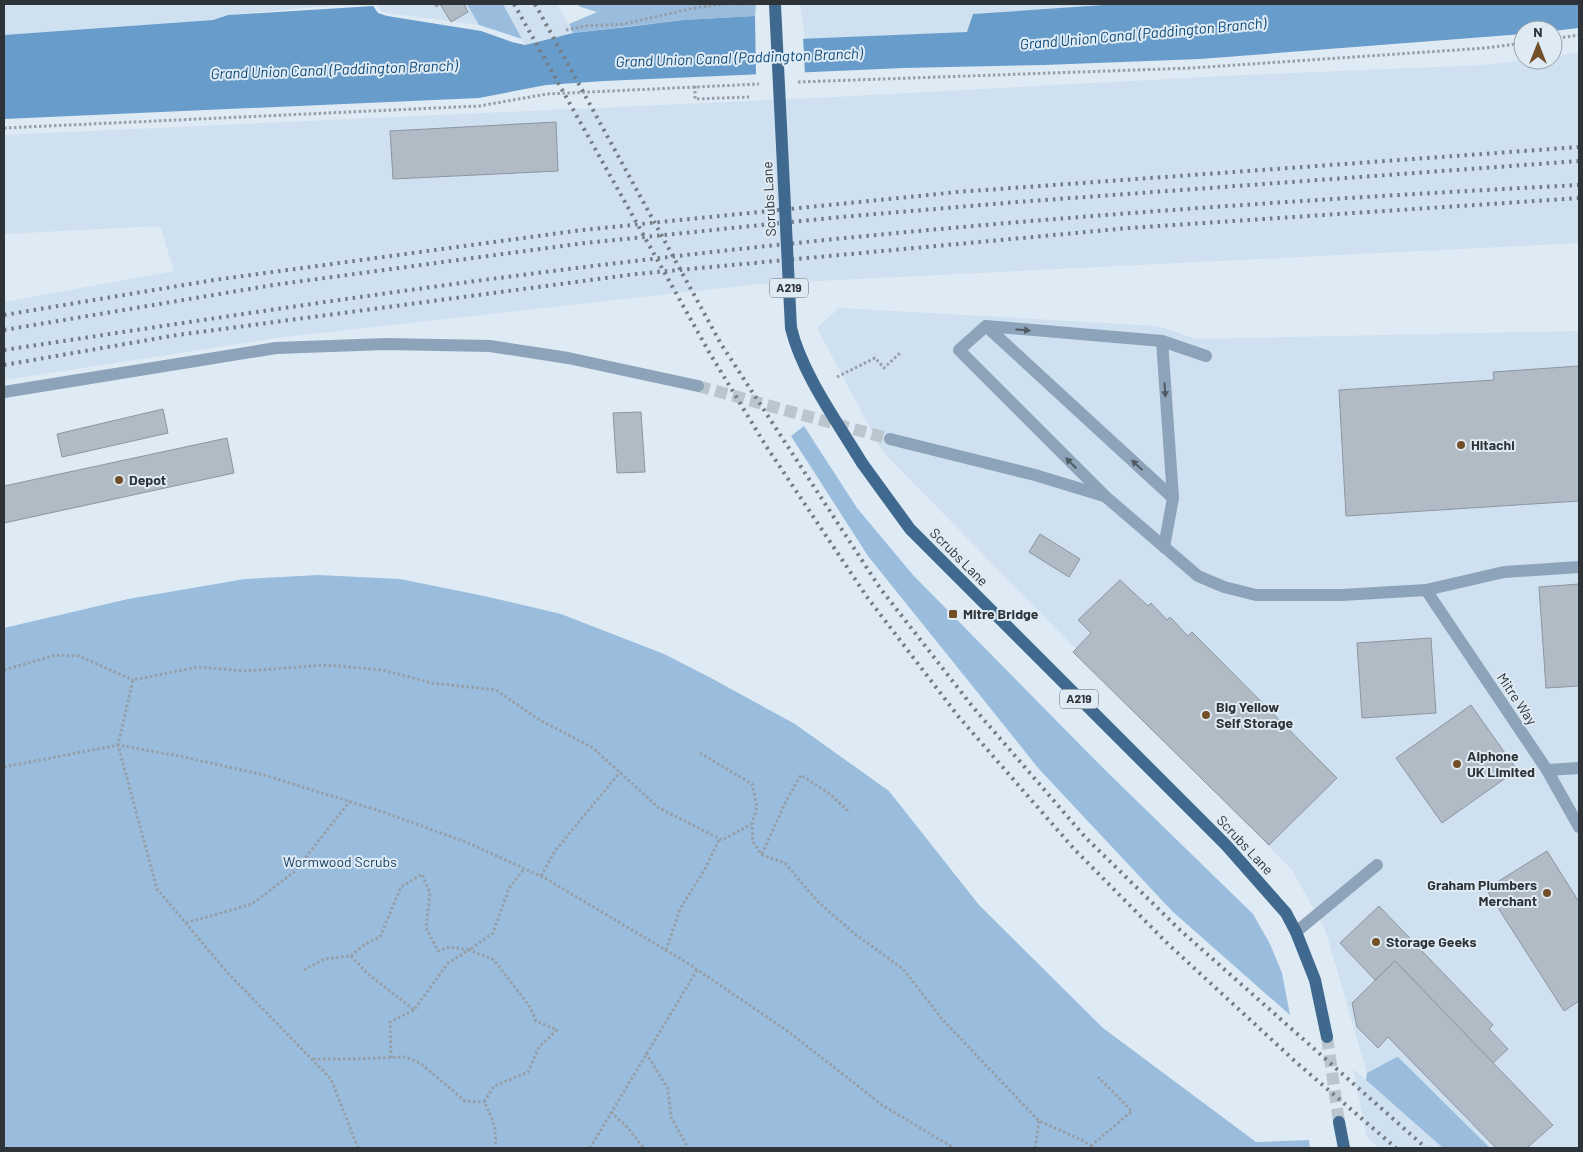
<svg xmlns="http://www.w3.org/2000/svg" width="1583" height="1152" font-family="Barlow,sans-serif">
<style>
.built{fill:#cfe0f0}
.green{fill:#9abdde}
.water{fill:#689ccb}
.pier{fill:#deeaf4}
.building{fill:#b1bbc6;stroke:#8b96a0}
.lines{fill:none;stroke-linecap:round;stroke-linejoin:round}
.minor-tunnel{stroke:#bbc5ce;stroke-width:12;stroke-dasharray:12 6;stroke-linecap:butt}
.major-tunnel{stroke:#bbc5ce;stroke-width:12;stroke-dasharray:12 6;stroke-linecap:butt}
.path{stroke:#969fa7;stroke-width:3;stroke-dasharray:2.5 2.5;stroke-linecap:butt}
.minor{stroke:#8da3b9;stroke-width:12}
.major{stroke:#3f698f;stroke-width:12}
.rail{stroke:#757c83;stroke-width:4;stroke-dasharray:2.5 5;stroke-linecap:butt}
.major-bridge{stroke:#3f698f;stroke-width:12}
.oneway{fill:#4f5a64}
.poi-dot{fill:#724f28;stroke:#deeaf4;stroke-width:2}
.labels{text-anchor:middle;stroke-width:4;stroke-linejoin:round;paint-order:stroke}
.shield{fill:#deeaf4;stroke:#636a70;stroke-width:1}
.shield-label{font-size:12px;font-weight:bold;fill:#2e3337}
.street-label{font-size:14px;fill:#2e3337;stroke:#deeaf4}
.poi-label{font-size:14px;font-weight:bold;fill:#2e3337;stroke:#deeaf4;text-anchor:start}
.park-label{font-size:14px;fill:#163d5e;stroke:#deeaf4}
.water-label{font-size:15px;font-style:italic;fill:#0d4977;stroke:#deeaf4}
</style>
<rect width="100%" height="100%" fill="#deeaf4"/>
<!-- built -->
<g class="built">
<polygon points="4,4 353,4 247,13 228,15 213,20 4,35"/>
<polygon points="377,4 467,4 479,25 382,12"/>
<polygon points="503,4 557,4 573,33 525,45"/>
<polygon points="800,4 1118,4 974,14 967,32 805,39"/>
<polygon points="1579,53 1579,243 758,284 284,337 4,380 4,302 174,271 160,226 4,234 4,135 835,97 1224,76 1482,65 1525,60 1553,60 1553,56"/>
<polygon points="839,308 1158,326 1196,339 1579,331 1579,1148 1490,1148 1398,1057 1367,1073 1325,929 1292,870 883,452 817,328"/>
<polygon points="1353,1069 1444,1148 1379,1148 1367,1137"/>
</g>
<!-- green -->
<g class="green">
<polygon points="467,4 503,4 522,39 479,25"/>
<polygon points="582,4 756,4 755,16 683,20 573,33 569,24 597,12 578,6"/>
<polygon points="804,426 857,508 913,575 1103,768 1253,914 1270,944 1282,973 1290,1015 1172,911 1039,769 868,556 791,436"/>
<polygon points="318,575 400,579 484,596 561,614 664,654 709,677 795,724 889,791 979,905 1103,1028 1256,1142 1309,1140 1310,1148 4,1148 4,628 128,599 245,579"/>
<polygon points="1397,1057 1398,1057 1490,1148 1443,1148 1366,1080 1367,1073"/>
</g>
<!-- water -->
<polygon class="water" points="1118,4 1579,4 1579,28 1553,31 1523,30 1523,34 1200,59 1044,65 903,68 604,81 546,85 479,98 4,119 4,35 213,20 228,15 373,6 378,13 387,16 481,31 512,42 525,45 573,33 627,27 683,20 755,16 774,40 967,32 973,14"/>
<!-- pier -->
<polygon class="pier" points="755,16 759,16 775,37 803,36 805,75 756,77"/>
<!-- building -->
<g class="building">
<polygon points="434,4 464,4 468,12 451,22 440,4 436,7"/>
<polygon points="556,122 558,171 393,179 390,131"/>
<polygon points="1579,366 1579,501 1346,516 1339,390 1494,380 1493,372"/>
<polygon points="163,409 168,433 62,457 57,434"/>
<polygon points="641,412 645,472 617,473 613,413"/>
<polygon points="227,438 234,473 4,523 4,486"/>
<polygon points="1040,534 1080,559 1069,577 1029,552"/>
<polygon points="1120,580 1148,606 1151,603 1167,620 1170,617 1188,636 1192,632 1337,778 1269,845 1073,652 1091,633 1078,620"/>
<polygon points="1579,584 1579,686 1546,688 1539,587"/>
<polygon points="1431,638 1436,713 1362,718 1357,643"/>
<polygon points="1471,705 1517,770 1442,823 1396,758"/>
<polygon points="1547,851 1579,902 1579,1001 1564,1011 1486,889"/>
<polygon points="1379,906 1493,1025 1489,1029 1508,1049 1493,1063 1395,961 1375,980 1340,943"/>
<polygon points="1395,961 1553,1125 1527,1148 1496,1148 1388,1037 1378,1048 1357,1027 1352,1003"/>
</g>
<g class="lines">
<!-- minor-tunnel -->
<polyline class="minor-tunnel" points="698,386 890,439"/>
<!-- major-tunnel -->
<polyline class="major-tunnel" points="1327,1037 1339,1122"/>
<!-- path -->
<g class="path">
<polyline points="733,4 748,4"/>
<polyline points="566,30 585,26 623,24 694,8 724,4"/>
<polyline points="1553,39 1579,35"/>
<polyline points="798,82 1192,68 1486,48 1523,43"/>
<polyline points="695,86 695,99 749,97"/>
<polyline points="4,128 479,106 547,94 759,84"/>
<polyline points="837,377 875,358 884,368 901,352"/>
<polyline points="4,670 56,655 79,656 133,680"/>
<polyline points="700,753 752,784 757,807 752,824"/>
<polyline points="4,767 118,745 184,757 264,775 380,811 466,842 545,878 689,964 789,1032 882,1105 954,1148"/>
<polyline points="762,854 786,801 801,775 830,794 850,813"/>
<polyline points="541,876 555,851 620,772"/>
<polyline points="186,923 252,904 294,872 350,801"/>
<polyline points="666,950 680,909 705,869 720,838"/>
<path d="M 351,956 L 368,974 L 414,1010 L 448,963 L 469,950 L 494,960 L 530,1007 L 536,1021 L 557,1030 L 539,1047 L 528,1072 L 494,1086 L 484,1102 C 493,1119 497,1129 495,1148"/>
<polyline points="304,970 324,959 351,956 365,944 380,937 401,887 422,874 430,893 426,928 438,951 450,947 469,950 493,933 509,888 524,869"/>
<polyline points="646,1053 668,1089 671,1117 687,1146 686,1148"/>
<polyline points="391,1058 390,1022 414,1010"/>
<polyline points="313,1059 353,1059 405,1057 420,1063 465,1101 484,1102"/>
<polyline points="611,1112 626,1126 644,1148"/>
<polyline points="1091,1146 1132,1111 1098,1077"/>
<polyline points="358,1148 331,1079 226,971 157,889 118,745 133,680 198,667 246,671 326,665 383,670 432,683 496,690 538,719 593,748 659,808 722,840 752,824 753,842 762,855 785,863 818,902 855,934 903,969 943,1020 1039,1121 1084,1141 1093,1148"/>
<polyline points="590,1148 697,970"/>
<polyline points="1035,1148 1039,1121"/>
</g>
<!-- minor -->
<g class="minor">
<polyline points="986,326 1173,498"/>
<polyline points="1162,341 1173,498 1164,547"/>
<polyline points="1206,356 1162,341 986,326 959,350 1106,497 1198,576 1224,587 1256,595 1342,595 1426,590 1504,572 1579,567"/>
<polyline points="4,392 276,348 386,344 490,346 568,358 698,386"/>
<polyline points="890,439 1035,475 1104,496"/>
<polyline points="1426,590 1547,770 1579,827"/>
<polyline points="1547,770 1579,768"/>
<polyline points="1296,932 1377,865"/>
</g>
<!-- major -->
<g class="major">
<polyline points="862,463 910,529 1226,845 1286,913 1296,932 1315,980 1327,1037"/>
<polyline points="1339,1122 1344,1148"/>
</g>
<!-- rail -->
<g class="rail">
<polyline points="514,4 709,352 766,446 867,597 958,716 1075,850 1168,944 1297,1063 1396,1148"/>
<polyline points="535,4 721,344 880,588 972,706 1086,838 1180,930 1426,1148"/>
<polyline points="4,315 214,280 582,230 957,192 1579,147"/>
<polyline points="4,330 273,285 585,243 841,217 1017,202 1579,161"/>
<path d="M 4,350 C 216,318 429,285 643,260 C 954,223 1267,201 1579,185"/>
<polyline points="4,365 177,335 636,274 1129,228 1579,198"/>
</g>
<!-- major-bridge -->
<path class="major-bridge" d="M 775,5 L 791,328 C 802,374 838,423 862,463"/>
</g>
<!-- one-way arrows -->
<defs><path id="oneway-solid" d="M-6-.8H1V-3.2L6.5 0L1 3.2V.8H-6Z" transform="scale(1.25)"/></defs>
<g class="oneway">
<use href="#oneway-solid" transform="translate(1023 330) rotate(5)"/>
<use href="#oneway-solid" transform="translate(1165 390) rotate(86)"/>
<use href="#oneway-solid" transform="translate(1071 463) rotate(-135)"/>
<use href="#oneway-solid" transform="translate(1137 465) rotate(-137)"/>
</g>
<!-- markers -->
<g class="poi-dot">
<circle cx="1461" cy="445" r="5"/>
<circle cx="119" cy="480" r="5"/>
<rect x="948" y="609" width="10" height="10" rx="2.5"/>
<circle cx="1206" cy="715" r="5"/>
<circle cx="1457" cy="764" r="5"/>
<circle cx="1547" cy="893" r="5"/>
<circle cx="1376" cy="942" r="5"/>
</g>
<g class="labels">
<!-- shield labels -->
<g class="shield">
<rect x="770" y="278.5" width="38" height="19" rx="4"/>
<rect x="1060" y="689.5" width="38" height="19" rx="4"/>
</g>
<g class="shield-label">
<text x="789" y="292">A219</text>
<text x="1079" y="703">A219</text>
</g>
<!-- street labels -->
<g class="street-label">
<text transform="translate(769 199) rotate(-93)" y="5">Scrubs Lane</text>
<text transform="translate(959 557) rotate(45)" y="5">Scrubs Lane</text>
<text transform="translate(1517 699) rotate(56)" y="5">Mitre Way</text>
<text transform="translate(1245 845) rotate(47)" y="5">Scrubs Lane</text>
</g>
<!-- poi labels -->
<g class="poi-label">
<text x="1471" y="450">Hitachi</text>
<text x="129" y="485">Depot</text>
<text x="963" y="619">Mitre Bridge</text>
<text x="1216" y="712">Big Yellow<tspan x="1216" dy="16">Self Storage</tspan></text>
<text x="1467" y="761">Aiphone<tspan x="1467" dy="16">UK Limited</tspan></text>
<text x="1537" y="890" text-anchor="end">Graham Plumbers<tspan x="1537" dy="16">Merchant</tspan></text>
<text x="1386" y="947">Storage Geeks</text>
</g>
<!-- park labels -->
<g class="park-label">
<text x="340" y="867">Wormwood Scrubs</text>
</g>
<!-- water labels -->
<g class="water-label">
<text transform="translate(1143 34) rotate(-5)" y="5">Grand Union Canal (Paddington Branch)</text>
<text transform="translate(739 58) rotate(-2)" y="5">Grand Union Canal (Paddington Branch)</text>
<text transform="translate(334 70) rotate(-2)" y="5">Grand Union Canal (Paddington Branch)</text>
</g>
</g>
<!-- border -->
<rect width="1583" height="1152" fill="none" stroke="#2e3337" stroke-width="10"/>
<!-- north arrow -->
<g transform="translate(1538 45)"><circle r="24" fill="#deeaf4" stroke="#98a1a8"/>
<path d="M0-4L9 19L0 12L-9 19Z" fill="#724f28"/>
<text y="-8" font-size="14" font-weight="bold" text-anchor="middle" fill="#2e3337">N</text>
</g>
</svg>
